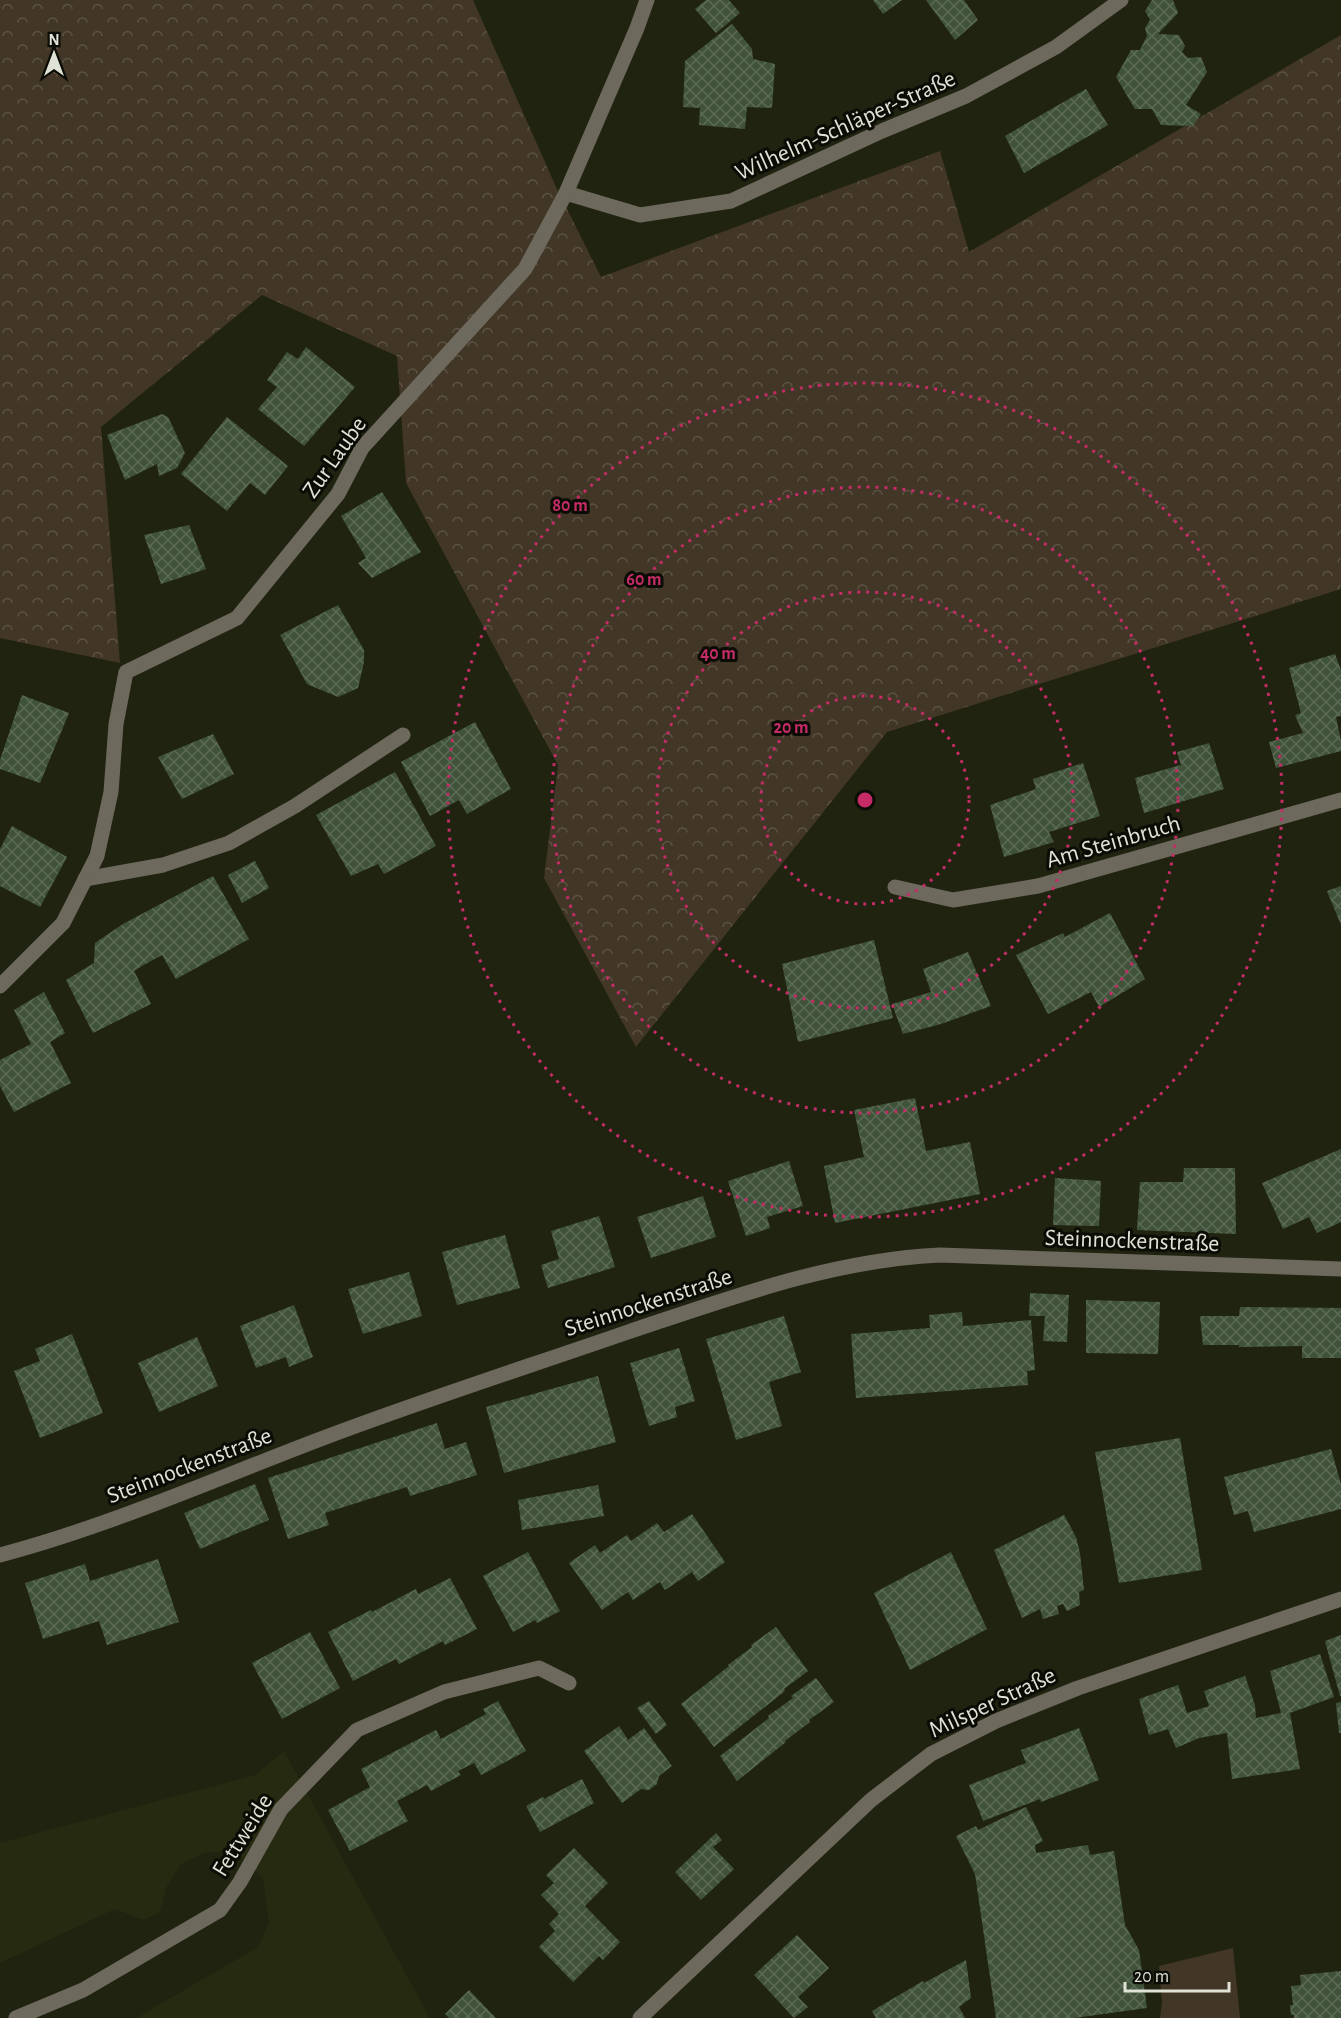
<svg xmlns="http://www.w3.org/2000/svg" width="1341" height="2018" font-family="'Alegreya Sans',sans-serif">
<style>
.built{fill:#262a10}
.green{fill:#423626}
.forest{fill:url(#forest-crowns)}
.building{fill:url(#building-cross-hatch)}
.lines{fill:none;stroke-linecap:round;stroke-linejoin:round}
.minor{stroke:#6d695c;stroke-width:15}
.ring{fill:none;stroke:#c52c67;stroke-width:3;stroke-dasharray:3 6}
.labels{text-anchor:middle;stroke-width:6;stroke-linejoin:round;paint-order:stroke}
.street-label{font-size:24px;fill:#dfe2d5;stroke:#0a0c05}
.centre{fill:#c52c67;stroke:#0a0c05;stroke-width:3}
.ring-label{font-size:18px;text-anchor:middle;font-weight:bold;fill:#c52c67;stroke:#0a0c05;stroke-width:6;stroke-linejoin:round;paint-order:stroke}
</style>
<defs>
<pattern id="forest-crowns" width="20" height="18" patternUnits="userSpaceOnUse" patternTransform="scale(1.5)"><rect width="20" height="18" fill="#423626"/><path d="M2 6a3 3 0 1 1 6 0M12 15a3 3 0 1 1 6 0" fill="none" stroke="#5d5345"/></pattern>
<pattern id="building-cross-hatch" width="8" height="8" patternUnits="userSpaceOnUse" patternTransform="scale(1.5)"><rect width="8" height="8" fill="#40533a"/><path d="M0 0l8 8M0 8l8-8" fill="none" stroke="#5b6b56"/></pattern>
</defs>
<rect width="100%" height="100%" fill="#202310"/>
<!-- built -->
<polygon class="built" points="284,1751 430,2018 136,2018 258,1947 269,1922 263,1880 248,1861 224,1851 204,1853 181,1864 166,1888 160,1912 143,1920 115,1909 0,1963 0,1843 255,1775"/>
<!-- green -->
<polygon class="green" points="1233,1948 1240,2018 1160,2018 1162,2003 1159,1966"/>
<!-- forest -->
<polygon class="forest" points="0,0 473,0 556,187 601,277 940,151 969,252 1341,35 1341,589 887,732 636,1047 544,878 558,765 406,483 397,356 262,295 101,427 120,663 0,638"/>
<!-- building -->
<g class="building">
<polygon points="706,0 729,0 740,13 716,33 695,9"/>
<polygon points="873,0 902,0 883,14"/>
<polygon points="926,0 964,0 978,20 955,40"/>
<polygon points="1152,0 1173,0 1178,13 1158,34 1179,35 1185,46 1182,52 1188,58 1201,57 1207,72 1186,105 1201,114 1193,126 1161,125 1152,109 1135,109 1116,77 1131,50 1140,50 1147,36 1145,28 1150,20 1145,11"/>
<polygon points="732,24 752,49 753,59 775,64 772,108 747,107 745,129 699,125 700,108 683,107 685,61"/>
<polygon points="1086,89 1108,125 1024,173 1005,136"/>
<polygon points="306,347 355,387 304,446 258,409 277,387 267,380 287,352 298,359"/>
<polygon points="162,414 168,417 185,453 177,468 159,476 157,464 125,480 107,435"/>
<polygon points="227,417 288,466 265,495 250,483 227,511 181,474"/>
<polygon points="382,492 421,552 372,578 358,563 366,558 341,516"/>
<polygon points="189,525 206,569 161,584 144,535"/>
<polygon points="338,605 364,650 364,662 358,688 338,697 307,684 280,635"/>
<polygon points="1335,654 1341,670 1341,716 1336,717 1341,741 1341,751 1276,768 1269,742 1303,733 1295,715 1301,713 1289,668"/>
<polygon points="22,695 69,713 40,783 0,769 0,760"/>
<polygon points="475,722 511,789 467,814 459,800 430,816 401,762"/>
<polygon points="213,734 234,774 182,799 158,757"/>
<polygon points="1209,743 1224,789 1144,813 1135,778 1181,765 1177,752"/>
<polygon points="1083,763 1100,816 1049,832 1054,842 1004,857 990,805 1036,789 1033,779"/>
<polygon points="395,772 436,846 384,874 378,864 351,876 316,815"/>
<polygon points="12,826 67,857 40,907 0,886 0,849"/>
<polygon points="255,861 269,888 242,903 228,875"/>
<polygon points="213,876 249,939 176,979 162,955 142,966 134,971 151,1004 93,1033 66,980 94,963 95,943 123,924"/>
<polygon points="1341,886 1341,925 1327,891"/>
<polygon points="1110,913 1145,979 1099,1007 1091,992 1048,1014 1016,955 1063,933 1065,937"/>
<polygon points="874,940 893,1018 798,1042 782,964"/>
<polygon points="968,952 991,1006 941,1024 903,1034 892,1004 931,992 923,969"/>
<polygon points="44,992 65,1033 50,1042 71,1083 14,1112 0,1086 0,1060 31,1044 14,1010"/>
<polygon points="915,1098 926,1151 970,1142 980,1194 835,1223 824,1166 864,1157 854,1110"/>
<polygon points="1341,1149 1341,1222 1317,1233 1309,1217 1283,1229 1262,1183"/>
<polygon points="789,1161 803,1206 767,1217 770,1228 746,1236 728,1181"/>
<polygon points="1184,1168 1235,1168 1236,1234 1137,1230 1140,1182 1183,1182"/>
<polygon points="1055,1178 1101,1181 1099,1226 1053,1225"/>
<polygon points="703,1196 716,1237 651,1258 637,1217"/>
<polygon points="599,1216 615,1267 548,1288 541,1265 559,1259 551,1231"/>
<polygon points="505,1235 520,1288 457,1305 442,1252"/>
<polygon points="409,1272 422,1316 363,1334 348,1289"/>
<polygon points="1030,1293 1069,1295 1067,1342 1043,1341 1045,1316 1029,1316"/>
<polygon points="1086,1300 1160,1302 1158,1354 1086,1353"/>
<polygon points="294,1305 313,1357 289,1367 286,1357 256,1368 240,1326"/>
<polygon points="1240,1307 1341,1308 1341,1358 1302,1358 1302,1346 1239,1347 1239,1345 1203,1345 1200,1316 1239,1316"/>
<polygon points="962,1312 963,1326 1031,1320 1035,1370 1027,1371 1028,1385 856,1398 851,1334 930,1328 929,1315"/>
<polygon points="784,1316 801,1372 769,1382 782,1426 736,1440 706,1339"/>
<polygon points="72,1334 103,1413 40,1438 14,1371 40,1361 35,1349"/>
<polygon points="197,1337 218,1386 159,1412 138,1363"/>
<polygon points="679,1348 695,1401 675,1407 677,1417 649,1426 630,1363"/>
<polygon points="598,1376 616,1442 504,1473 486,1407"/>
<polygon points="437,1423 445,1449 466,1442 477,1475 410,1496 407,1487 325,1513 329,1525 288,1539 268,1478"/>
<polygon points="1180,1438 1202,1570 1119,1583 1095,1452"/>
<polygon points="1331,1449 1341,1484 1341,1509 1254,1532 1248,1511 1234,1515 1224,1477"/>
<polygon points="255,1484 269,1520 200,1549 184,1513"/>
<polygon points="598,1485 604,1516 522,1530 518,1500"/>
<polygon points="692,1514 725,1562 698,1581 692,1572 665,1590 660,1582 633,1600 628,1592 602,1610 569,1563 595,1545 600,1553 627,1535 631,1541 657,1523 664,1532"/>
<polygon points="1064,1515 1076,1537 1080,1553 1084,1590 1079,1592 1080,1605 1067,1611 1063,1604 1057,1606 1059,1614 1043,1619 1040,1609 1022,1618 994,1550"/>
<polygon points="528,1552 560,1611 537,1623 535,1620 513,1632 483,1576"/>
<polygon points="951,1552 987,1629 910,1670 874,1593"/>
<polygon points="158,1559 179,1622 107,1645 99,1621 43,1639 25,1583 85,1564 90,1581"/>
<polygon points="450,1578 477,1629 445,1645 443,1641 399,1664 396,1659 353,1681 328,1632 371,1610 372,1612 416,1589 418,1594"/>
<polygon points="776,1627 808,1671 784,1689 785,1691 714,1747 681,1704 729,1666 728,1665 752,1647 751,1645"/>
<polygon points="310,1632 340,1688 282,1719 252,1663"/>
<polygon points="1341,1635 1341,1696 1340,1696 1325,1641"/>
<polygon points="1320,1654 1334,1697 1290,1713 1300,1769 1232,1779 1227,1733 1199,1738 1176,1748 1168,1729 1149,1735 1139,1699 1178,1685 1187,1713 1209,1706 1204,1691 1245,1676 1255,1705 1256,1718 1281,1713 1270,1671"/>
<polygon points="816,1678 834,1702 809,1720 810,1722 785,1741 786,1742 737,1781 720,1756 769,1718 768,1716 793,1698 791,1696"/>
<polygon points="498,1701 526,1751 481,1775 474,1763 458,1771 461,1775 431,1791 427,1785 397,1801 408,1821 350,1851 328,1810 370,1787 361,1769 436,1730 441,1739 486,1714 483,1709"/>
<polygon points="649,1701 667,1725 656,1734 637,1708"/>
<polygon points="1341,1702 1341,1733 1339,1733 1336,1703"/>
<polygon points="619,1726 628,1740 644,1728 672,1766 659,1776 657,1784 649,1790 641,1789 622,1803 584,1751"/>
<polygon points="1079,1728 1099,1780 1041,1802 1040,1799 983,1821 969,1785 1026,1763 1021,1750"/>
<polygon points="582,1779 594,1803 540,1832 526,1806 543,1797 544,1799"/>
<polygon points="1026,1807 1043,1841 1035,1845 1036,1853 1088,1845 1090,1855 1114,1851 1125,1925 1139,1950 1147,2008 1074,2018 996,2018 975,1874 956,1836 976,1826 978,1830"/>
<polygon points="716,1833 722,1840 713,1847 734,1869 701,1900 675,1872"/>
<polygon points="574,1848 608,1883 585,1906 620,1942 603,1960 599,1956 573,1982 539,1947 555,1931 549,1924 559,1914 541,1895 554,1883 546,1875"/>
<polygon points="797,1935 829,1968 798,1997 808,2007 794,2018 754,1975"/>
<polygon points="966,1960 971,1998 959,2007 965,2018 876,2018 872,2011 923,1981 924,1983"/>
<polygon points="1341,1971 1341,2018 1294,2018 1294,2015 1291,2015 1290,2005 1293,2005 1291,1986 1301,1985 1300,1975"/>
<polygon points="469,1990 496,2018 449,2018 445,2014"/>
</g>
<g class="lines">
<!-- minor -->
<g class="minor">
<polyline points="566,193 640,215 731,201 882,131 966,96 1056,47 1121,0"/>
<polyline points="85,879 163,865 229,843 295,806 403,735"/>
<polyline points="895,887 953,900 1038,886 1341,800"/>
<polyline points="0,986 63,923 97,856 111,792 116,724 126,672 237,618 338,494 362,448 525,269 566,193 637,28 647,0"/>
<path d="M 0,1555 C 109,1526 213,1480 318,1440 C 420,1401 524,1368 628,1332 C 730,1298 832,1260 940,1255 L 1341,1269"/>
<polyline points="16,2018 83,1990 220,1910 240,1882 281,1809 357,1730 444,1692 539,1668 569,1683"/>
<polyline points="640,2018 871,1800 931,1754 996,1721 1078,1688 1341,1599"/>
</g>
</g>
<!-- distance rings -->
<g class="ring">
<circle cx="865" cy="800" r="104"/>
<circle cx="865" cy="800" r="208"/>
<circle cx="865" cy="800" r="313"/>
<circle cx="865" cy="800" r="417"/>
</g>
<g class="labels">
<!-- street labels -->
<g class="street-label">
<text transform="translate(845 125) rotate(-24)" y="8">Wilhelm-Schläper-Straße</text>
<text transform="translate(334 457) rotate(-55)" y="8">Zur Laube</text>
<text transform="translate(1113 841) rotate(-16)" y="8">Am Steinbruch</text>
<text transform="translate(1132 1240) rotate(2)" y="8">Steinnockenstraße</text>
<text transform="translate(648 1302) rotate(-18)" y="8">Steinnockenstraße</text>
<text transform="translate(189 1465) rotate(-21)" y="8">Steinnockenstraße</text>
<text transform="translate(992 1702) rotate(-25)" y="8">Milsper Straße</text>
<text transform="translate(242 1835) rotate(-58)" y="8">Fettweide</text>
</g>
</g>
<circle cx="865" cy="800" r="9" class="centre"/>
<g class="ring-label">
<text x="570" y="511">80 m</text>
<text x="644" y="585">60 m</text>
<text x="718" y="659">40 m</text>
<text x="791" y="733">20 m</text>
</g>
<!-- north arrow -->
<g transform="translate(54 54)" stroke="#0a0c05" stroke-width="4.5" paint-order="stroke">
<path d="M0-4.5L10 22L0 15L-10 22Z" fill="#dfe2d5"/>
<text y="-9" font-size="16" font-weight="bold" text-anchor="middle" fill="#dfe2d5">N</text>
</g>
<!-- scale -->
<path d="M1125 1982v9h104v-9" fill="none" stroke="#dfe2d5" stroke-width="3"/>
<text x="1134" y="1982" font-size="18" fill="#dfe2d5" stroke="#0a0c05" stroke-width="4.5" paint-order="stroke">20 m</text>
</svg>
